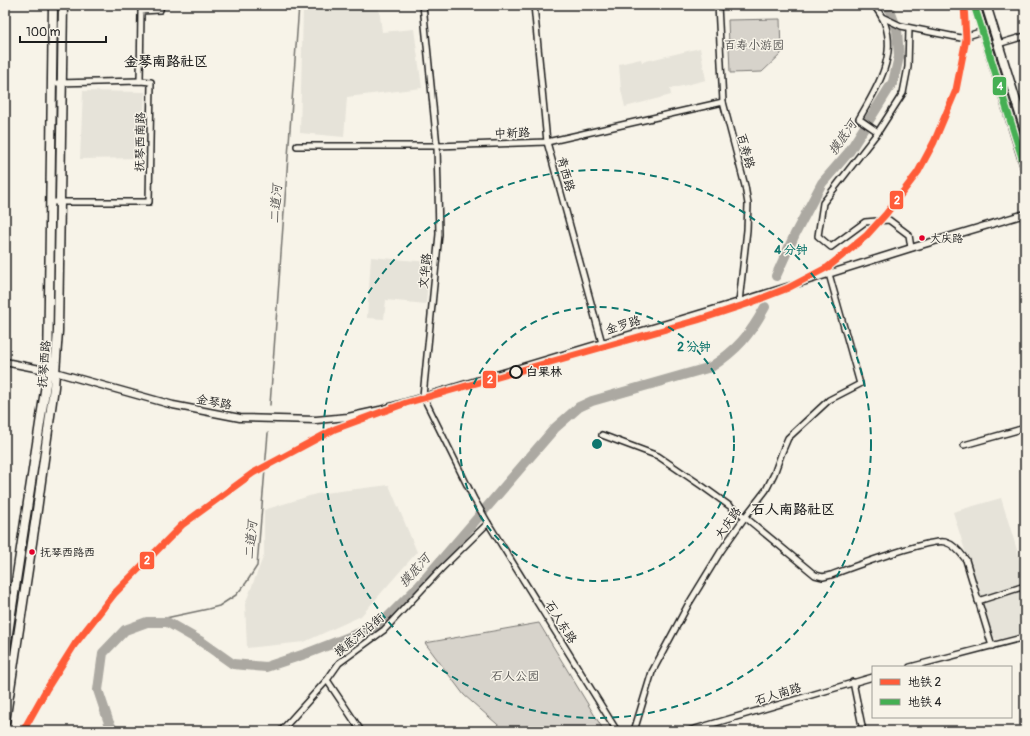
<svg xmlns="http://www.w3.org/2000/svg" width="1030" height="736" font-family="Pangolin,'LXGW WenKai TC',sans-serif">
<style>
.built{fill:#e6e3d9}
.green{fill:#d7d3cb;stroke:#7a7874}
.lines{fill:none;stroke-linecap:round;stroke-linejoin:round}
.stream{stroke:#72716c;stroke-width:1.5}
.river{stroke:#aca9a2;stroke-width:10}
.minor-casing{stroke:#1c1c1c;stroke-width:8}
.tertiary-casing{stroke:#1c1c1c;stroke-width:9}
.primary-casing{stroke:#1c1c1c;stroke-width:11}
.minor{stroke:#f7f3e8;stroke-width:5}
.tertiary{stroke:#f7f3e8;stroke-width:6}
.primary{stroke:#f7f3e8;stroke-width:8}
.metro-1-casing{stroke:#f7f3e8;stroke-width:10}
.metro-2-casing{stroke:#f7f3e8;stroke-width:10}
.metro-1{stroke:#ff5c39;stroke-width:7}
.metro-2{stroke:#44af52;stroke-width:7}
.ring{fill:none;stroke:#0f766e;stroke-width:2;stroke-dasharray:7 5}
.bus-dot{fill:#e4002b;stroke:#f7f3e8;stroke-width:1.5}
.stop-dot{fill:#f7f3e8;stroke:#1c1c1c;stroke-width:2}
.labels{text-anchor:middle;stroke-width:3;stroke-linejoin:round;paint-order:stroke}
.bus-label{font-size:11px;fill:#1c1c1c;stroke:#f7f3e8;text-anchor:start}
.park-label{font-size:12px;fill:#545351;stroke:#f7f3e8}
.street-label{font-size:12px;fill:#1c1c1c;stroke:#f7f3e8}
.stop-label{font-size:12px;font-weight:bold;fill:#1c1c1c;stroke:#f7f3e8;text-anchor:start}
.water-label{font-size:13px;font-style:italic;fill:#565452;stroke:#f7f3e8}
.quarter-label{font-size:14px;font-weight:bold;fill:#1c1c1c;stroke:#f7f3e8}
.centre{fill:#0f766e;stroke:#f7f3e8;stroke-width:2}
.ring-label{font-size:12px;text-anchor:middle;font-weight:bold;fill:#0f766e;stroke:#f7f3e8;stroke-width:3;stroke-linejoin:round;paint-order:stroke}
.line-badge{stroke:#f7f3e8;stroke-width:1.5}
.badge-label{font-size:11px;text-anchor:middle;font-weight:bold;fill:#fff}
</style>
<rect width="100%" height="100%" fill="#f7f3e8"/>
<filter id="ink" filterUnits="userSpaceOnUse"><feTurbulence type="fractalNoise" baseFrequency=".025" numOctaves="2"/><feDisplacementMap in="SourceGraphic" scale="8" xChannelSelector="R" yChannelSelector="G"/><feConvolveMatrix kernelMatrix="1 2 1 2 8 2 1 2 1" color-interpolation-filters="sRGB"/></filter>
<g filter="url(#ink)">
<!-- built -->
<g class="built">
<polygon points="303,8 379,8 382,32 414,29 422,88 347,97 344,137 300,133"/>
<polygon points="700,48 706,80 670,89 671,95 625,107 621,90 619,64 641,59 642,62"/>
<polygon points="83,91 145,92 141,158 80,159"/>
<polygon points="371,257 429,262 426,304 386,300 384,319 367,318"/>
<polygon points="389,485 417,552 361,616 304,642 247,648 245,604 264,555 264,510 316,494"/>
<polygon points="1001,498 1025,576 1025,582 982,596 978,592 953,512"/>
<polygon points="1025,589 1025,632 998,640 993,637 983,609 985,602"/>
</g>
<!-- green -->
<g class="green">
<polygon points="780,19 781,54 762,72 730,73 728,20"/>
<polygon points="539,623 604,731 505,731 464,695 425,643"/>
</g>
<g class="lines">
<!-- stream -->
<g class="stream">
<polyline points="270,405 299,5"/>
<polyline points="147,622 208,609 219,606 236,595 246,583 257,566 268,433"/>
</g>
<!-- river -->
<g class="river">
<polyline points="776,276 795,234 822,183 849,152 893,82 899,57 897,30 888,5"/>
<path d="M 114,731 L 109,723 L 98,690 L 103,653 L 125,630 L 147,622 L 167,622 L 202,642 L 233,664 L 266,667 L 308,653 L 370,629 L 384,621 L 419,586 L 555,428 L 579,407 L 592,401 L 711,367 C 737,350 750,335 765,307"/>
</g>
<!-- minor casing -->
<g class="minor-casing">
<g id="minor">
<polyline points="423,5 437,146 439,234 423,396 474,499 488,523 617,731"/>
<polyline points="534,5 547,142 602,343"/>
<polyline points="718,5 723,102 745,186 748,204 747,230 739,302"/>
<path d="M 874,5 C 878,11 883,17 885,24 C 897,58 875,91 859,119 L 878,132"/>
<polyline points="882,17 901,26 961,38 983,31"/>
<polyline points="909,28 908,67 903,93 878,132 823,203 818,236 831,247 865,222 889,220 909,235 911,248"/>
<polyline points="998,44 1025,36"/>
<polyline points="140,81 141,11 160,10 161,5"/>
<polyline points="297,146 437,146 547,142 723,102"/>
<polyline points="55,202 149,202 151,82 140,81 57,83"/>
<path d="M 602,435 L 658,456 L 702,486 L 745,517 L 815,575 L 823,577 L 831,575 C 850,568 930,538 945,542 C 953,544 961,553 966,560 L 992,646"/>
<polyline points="964,445 1025,428"/>
<polyline points="5,588 14,589"/>
<polyline points="978,601 1025,586"/>
<polyline points="910,667 1025,637"/>
<polyline points="327,680 361,731"/>
<polyline points="853,682 863,731"/>
<polyline points="281,731 327,680 339,663 384,630 441,569 488,523"/>
<polyline points="634,731 652,672 688,605 721,551 745,517 766,490 774,474 782,452 788,438 829,400 860,384 829,274"/>
<polyline points="688,731 873,677"/>
</g>
</g>
<!-- tertiary casing -->
<g class="tertiary-casing">
<polyline id="tertiary" points="5,362 55,372 173,405 240,418 316,420 348,417 380,410 739,302 911,248 1025,214"/>
</g>
<!-- primary casing -->
<g class="primary-casing">
<g id="primary">
<polyline points="975,5 1025,167"/>
<polyline points="986,5 1025,130"/>
<polyline points="5,653 48,371 53,5"/>
<polyline points="5,722 37,510 54,387 58,331 63,5"/>
</g>
</g>
<!-- minor -->
<use href="#minor" class="minor"/>
<!-- tertiary -->
<use href="#tertiary" class="tertiary"/>
<!-- primary -->
<use href="#primary" class="primary"/>
<!-- metro-1 casing -->
<g class="metro-1-casing">
<polyline id="metro-1" points="23,731 46,690 75,644 114,594 182,525 253,473 335,429 406,403 698,320 747,304 788,288 828,267 866,236 886,214 918,172 934,142 956,90 966,39 964,5"/>
</g>
<!-- metro-2 casing -->
<g class="metro-2-casing">
<polyline id="metro-2" points="974,5 1025,167"/>
</g>
<!-- metro-1 -->
<use href="#metro-1" class="metro-1"/>
<!-- metro-2 -->
<use href="#metro-2" class="metro-2"/>
</g>
</g>
<!-- distance rings -->
<g class="ring">
<circle cx="597" cy="444" r="137"/>
<circle cx="597" cy="444" r="274"/>
</g>
<!-- markers -->
<g class="bus-dot">
<circle cx="922" cy="238" r="3.5"/>
<circle cx="32" cy="552" r="3.5"/>
</g>
<circle class="stop-dot" cx="516" cy="372" r="6"/>
<g class="labels">
<!-- bus labels -->
<g class="bus-label">
<text x="930" y="242">大庆路</text>
<text x="40" y="556">抚琴西路西</text>
</g>
<!-- park labels -->
<g class="park-label">
<text x="754" y="49">百寿小游园</text>
<text x="515" y="680">石人公园</text>
</g>
<!-- street labels -->
<g class="street-label">
<text transform="translate(512 133) rotate(-2)" y="4">中新路</text>
<text transform="translate(140 142) rotate(-89)" y="4">抚琴西南路</text>
<text transform="translate(746 151) rotate(75)" y="4">百寿路</text>
<text transform="translate(566 174) rotate(75)" y="4">青西路</text>
<text transform="translate(425 271) rotate(-84)" y="4">文华路</text>
<text transform="translate(623 325) rotate(-17)" y="4">金罗路</text>
<text transform="translate(44 364) rotate(-85)" y="4">抚琴西路</text>
<text transform="translate(214 402) rotate(10)" y="4">金琴路</text>
<text transform="translate(728 523) rotate(-55)" y="4">大庆路</text>
<text transform="translate(561 622) rotate(58)" y="4">石人东路</text>
<text transform="translate(359 635) rotate(-39)" y="4">摸底河沿街</text>
<text transform="translate(778 694) rotate(-17)" y="4">石人南路</text>
</g>
<!-- stop labels -->
<g class="stop-label">
<text x="526" y="376">白果林</text>
</g>
<!-- water labels -->
<g class="water-label">
<text transform="translate(842 137) rotate(-55)" y="5">摸底河</text>
<text transform="translate(275 204) rotate(-86)" y="5">二道河</text>
<text transform="translate(250 540) rotate(-85)" y="5">二道河</text>
<text transform="translate(414 570) rotate(-48)" y="5">摸底河</text>
</g>
<!-- quarter labels -->
<g class="quarter-label">
<text x="166" y="66">金琴南路社区</text>
<text x="793" y="514">石人南路社区</text>
</g>
</g>
<circle cx="597" cy="444" r="6" class="centre"/>
<g class="ring-label">
<text x="791" y="254">4 分钟</text>
<text x="694" y="351">2 分钟</text>
</g>
<g class="line-badge">
<rect x="992" y="76" width="15" height="20" rx="4" fill="#44af52"/>
<rect x="889" y="190" width="15" height="20" rx="4" fill="#ff5c39"/>
<rect x="482" y="370" width="15" height="19" rx="4" fill="#ff5c39"/>
<rect x="139" y="551" width="16" height="19" rx="4" fill="#ff5c39"/>
</g>
<g class="badge-label">
<text x="1000" y="90">4</text>
<text x="897" y="204">2</text>
<text x="490" y="383">2</text>
<text x="147" y="564">2</text>
</g>
<!-- margin -->
<rect width="1030" height="736" fill="none" stroke="#f7f3e8" stroke-width="20"/>
<rect x="10" y="10" width="1010" height="716" fill="none" stroke="#1c1c1c" stroke-width="1.5" filter="url(#ink)"/>
<!-- legend -->
<rect x="872" y="666" width="140" height="52" fill="#f7f3e8" stroke="#9f9d96"/>
<rect x="880" y="679" width="20" height="6" fill="#ff5c39" stroke="#9f9d96"/>
<text x="908" y="686" font-size="12" fill="#1c1c1c">地铁 2</text>
<rect x="880" y="699" width="20" height="6" fill="#44af52" stroke="#9f9d96"/>
<text x="908" y="706" font-size="12" fill="#1c1c1c">地铁 4</text>
<!-- scale -->
<path d="M20 36v6h86v-6" fill="none" stroke="#1c1c1c" stroke-width="2"/>
<text x="26" y="36" font-size="12" fill="#1c1c1c" stroke="#f7f3e8" stroke-width="3" paint-order="stroke">100 m</text>
</svg>
